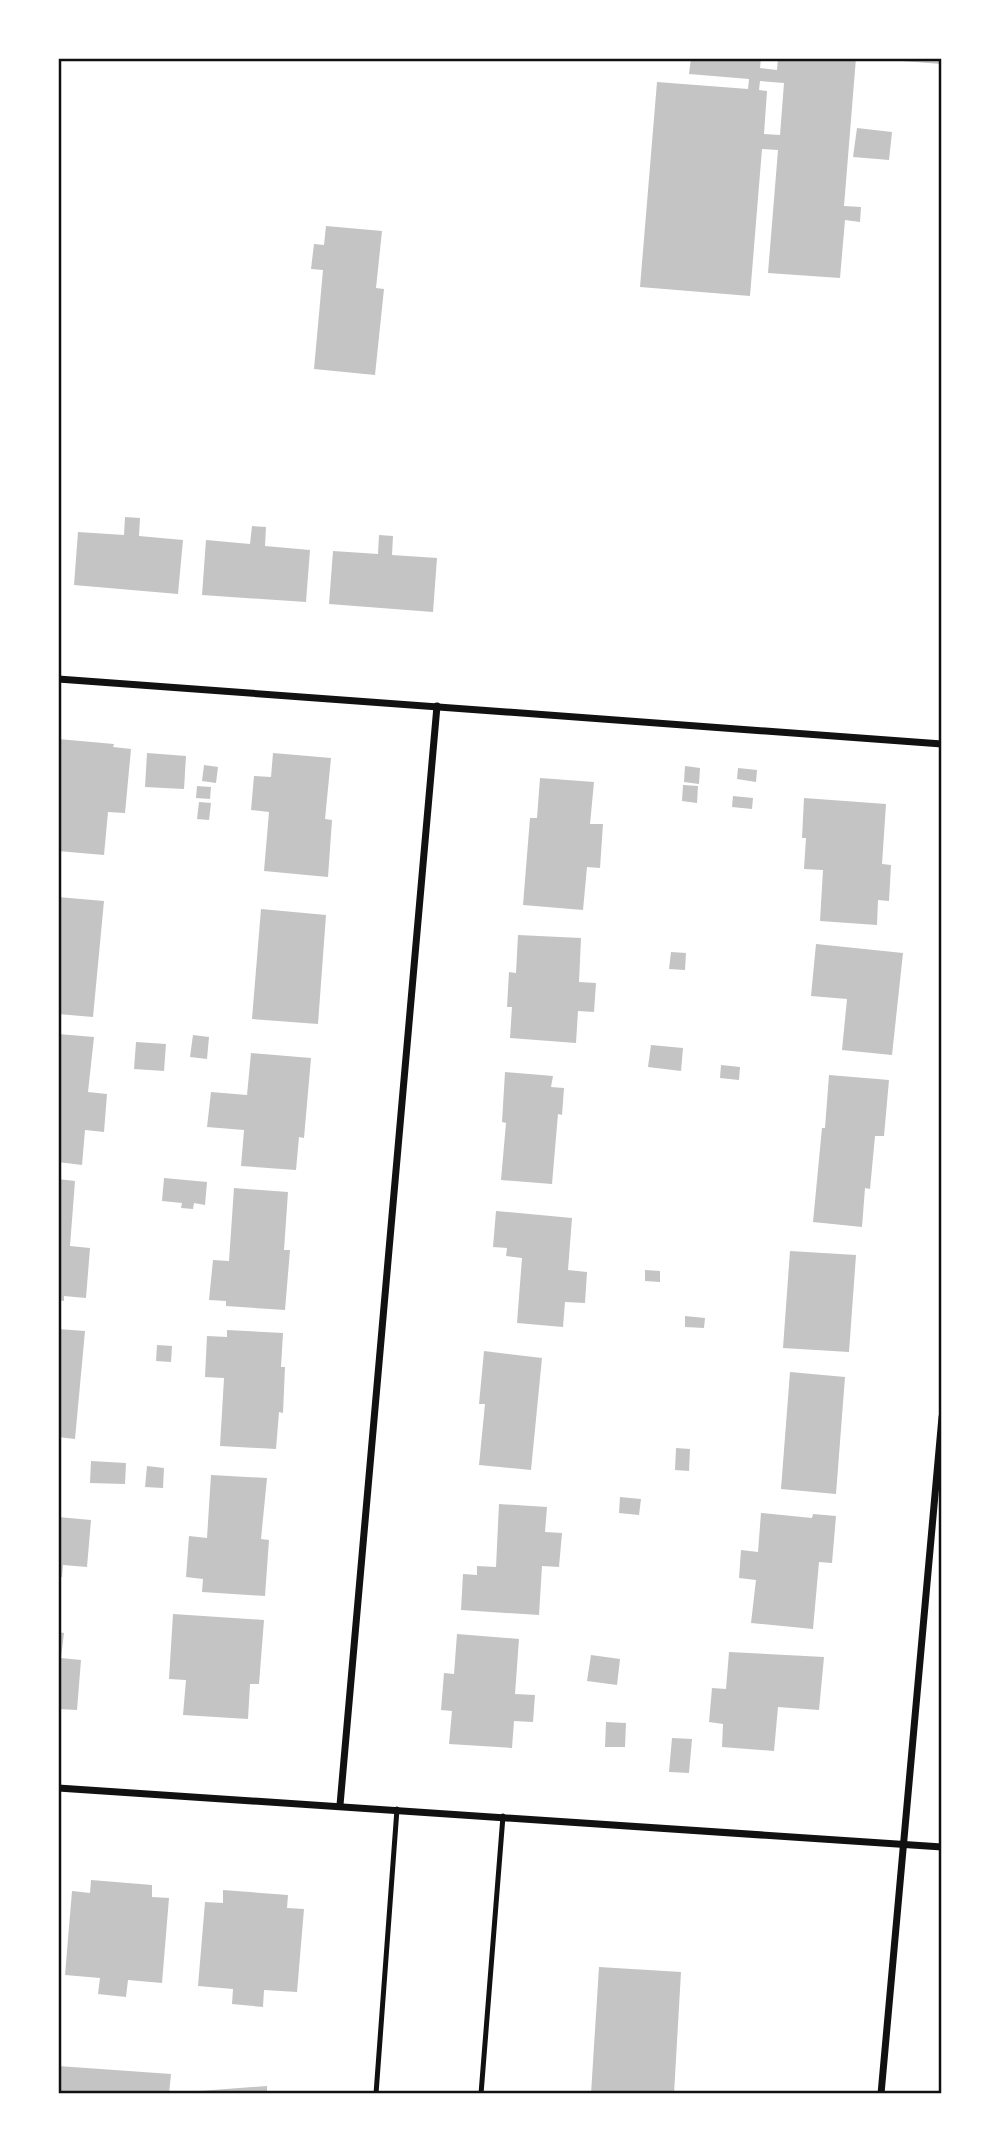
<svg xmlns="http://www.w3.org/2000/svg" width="1000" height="2152" font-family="Lora,serif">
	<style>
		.building { fill: #c4c4c4; fill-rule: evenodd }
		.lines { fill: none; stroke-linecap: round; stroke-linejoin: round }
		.service { stroke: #111; stroke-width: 5 }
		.minor { stroke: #111; stroke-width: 7 }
		.neatline { fill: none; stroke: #111; stroke-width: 2.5 }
	</style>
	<rect width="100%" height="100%" fill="#fff"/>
	<!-- building -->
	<g class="building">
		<path d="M691 58H761L760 68 777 70 778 58H856L844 206 861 207 860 222 845 220 840 278 768 273 778 150 762 149 750 296 640 287 657 82 748 89 749 79 689 74ZM760 81 784 83 780 135 764 134 767 91 759 90Z"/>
		<path d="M889 58H942L941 64 889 60Z"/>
		<path d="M857 128 892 132 889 160 853 157Z"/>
		<path d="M326 226 382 231 376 288 384 289 375 375 314 369 323 270 311 269 314 244 324 245Z"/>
		<path d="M125 517 140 518 139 536 183 540 178 594 74 585 78 532 124 535Z"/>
		<path d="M252 526 266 527 265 546 310 550 306 602 202 595 206 540 250 544Z"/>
		<path d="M379 535 393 536 392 555 437 558 433 612 329 604 333 551 378 554Z"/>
		<path d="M58 739 114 744 113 747 131 749 125 813 108 812 104 855 58 851Z"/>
		<path d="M147 753 186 756 184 789 145 787Z"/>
		<path d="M273 753 331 758 325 819 332 820 328 877 264 871 269 812 251 810 254 776 271 777Z"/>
		<path d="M204 765 218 767 216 783 202 781Z"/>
		<path d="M685 766 700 768 699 784 684 782Z"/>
		<path d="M738 768 757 770 756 782 737 779Z"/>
		<path d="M540 778 594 782 590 824H603L600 868 587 867 583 910 523 905 530 818H537Z"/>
		<path d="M683 785 698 786 697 803 682 801Z"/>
		<path d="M197 786 211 787 210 799 196 798Z"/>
		<path d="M733 796 753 798 752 809 732 807Z"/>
		<path d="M804 798 886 804 882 864 891 865 889 901 878 900 877 925 820 921 823 870 804 869 806 838H802Z"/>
		<path d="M199 802 211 803 209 820 197 819Z"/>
		<path d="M58 897 104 901 93 1017 58 1014Z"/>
		<path d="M261 909 326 915 318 1024 252 1019Z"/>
		<path d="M518 935 581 938 579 982 596 983 594 1012 578 1011 576 1043 510 1038 512 1007H507L509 972 516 973Z"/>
		<path d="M816 944 903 953 892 1055 842 1050 847 999 811 996Z"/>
		<path d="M671 952 686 953 685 970 669 969Z"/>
		<path d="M58 1034 94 1037 88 1092 107 1094 104 1132 85 1130 82 1165 58 1162Z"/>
		<path d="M193 1035 209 1037 207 1059 190 1057Z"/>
		<path d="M136 1042 166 1044 164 1071 134 1069Z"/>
		<path d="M651 1045 683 1048 681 1071 648 1067Z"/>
		<path d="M251 1053 311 1058 304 1138 299 1137 296 1170 241 1166 244 1130 207 1127 211 1092 247 1095Z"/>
		<path d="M721 1065 740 1067 739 1080 720 1078Z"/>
		<path d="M505 1072 553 1076 551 1087 564 1088 562 1115 558 1114 552 1184 501 1180 506 1123 502 1122Z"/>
		<path d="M829 1075 889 1080 884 1136H875L870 1189 865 1188 862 1227 813 1222 822 1128H825Z"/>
		<path d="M164 1178 207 1182 205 1205 194 1203 193 1209 181 1208 182 1203 162 1201Z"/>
		<path d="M58 1179 75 1181 70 1246 90 1248 86 1298 64 1296V1301L58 1300Z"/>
		<path d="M234 1188 288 1192 284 1250H290L285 1310 226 1306V1301L209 1300 213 1260 229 1261Z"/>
		<path d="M496 1211 572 1218 568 1270 587 1272 585 1303 565 1302 563 1327 517 1323 522 1258 506 1256 507 1248 493 1247Z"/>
		<path d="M790 1251 856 1255 849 1352 783 1348Z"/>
		<path d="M645 1270 660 1271V1282L645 1281Z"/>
		<path d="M685 1316 705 1318 704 1328 685 1327Z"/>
		<path d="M58 1329 85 1331 75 1439 58 1437Z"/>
		<path d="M227 1330 283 1333 281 1367H285L283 1413 279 1412 276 1449 220 1446 224 1378 205 1377 207 1336 227 1337Z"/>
		<path d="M157 1345 172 1346 171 1362 156 1361Z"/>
		<path d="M484 1351 542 1358 531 1470 479 1465 485 1404H479Z"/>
		<path d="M790 1372 845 1377 836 1494 781 1489Z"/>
		<path d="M676 1448 690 1449 689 1471 675 1470Z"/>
		<path d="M91 1461 126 1463 125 1484 90 1483Z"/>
		<path d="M147 1466 164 1468 163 1488 145 1487Z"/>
		<path d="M211 1475 267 1478 261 1539 269 1540 265 1596 202 1592 203 1579 186 1577 189 1536 207 1538Z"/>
		<path d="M620 1497 641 1499 639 1515 619 1513Z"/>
		<path d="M499 1504 547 1507 545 1532 562 1533 559 1567 542 1566 539 1615 461 1610 463 1574 477 1575V1566L496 1567Z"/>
		<path d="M761 1513 812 1518 813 1514 836 1516 832 1563 819 1562 813 1629 751 1623 756 1580 739 1578 741 1550 758 1552Z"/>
		<path d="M58 1517 91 1520 87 1567 63 1565 62 1577H58Z"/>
		<path d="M173 1614 264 1620 259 1684H250L248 1719 183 1715 186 1680 169 1679Z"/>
		<path d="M58 1632 64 1633 61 1658 81 1660 77 1710 58 1709Z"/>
		<path d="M457 1634 519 1639 515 1694 535 1695 533 1722 514 1721 512 1748 449 1744 452 1711 441 1710 444 1673 454 1674Z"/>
		<path d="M729 1652 824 1657 819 1710 778 1707 774 1751 722 1747 723 1724 709 1722 712 1688 726 1689Z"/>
		<path d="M591 1655 620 1659 617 1685 587 1681Z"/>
		<path d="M606 1722 626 1723 625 1747H605Z"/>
		<path d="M672 1738 692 1739 689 1773 669 1772Z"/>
		<path d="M91 1880 152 1885V1897L169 1898 162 1983 128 1980 126 1997 98 1994 100 1978 65 1975 72 1891 90 1893Z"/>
		<path d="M223 1890 288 1895 287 1908 304 1909 297 1992 264 1990 263 2007 232 2004 233 1989 198 1986 205 1902 223 1903Z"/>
		<path d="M599 1967 681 1972 674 2094H591Z"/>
		<path d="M58 2066 171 2074 169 2094H58Z"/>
		<path d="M267 2086V2094H199V2091Z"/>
	</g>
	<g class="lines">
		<!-- service -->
		<g class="service">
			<path d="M376 2094 397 1809"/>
			<path d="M481 2094 503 1816"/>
		</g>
		<!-- minor -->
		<g class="minor">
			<path d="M58 679 942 744"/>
			<path d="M58 1788 942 1847"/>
			<path d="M340 1805 437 706"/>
			<path d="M881 2094 942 1417"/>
		</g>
	</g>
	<!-- border -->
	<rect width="1000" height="2152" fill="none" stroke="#ffffff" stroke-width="119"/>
	<rect x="60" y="60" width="880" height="2032" class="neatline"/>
</svg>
